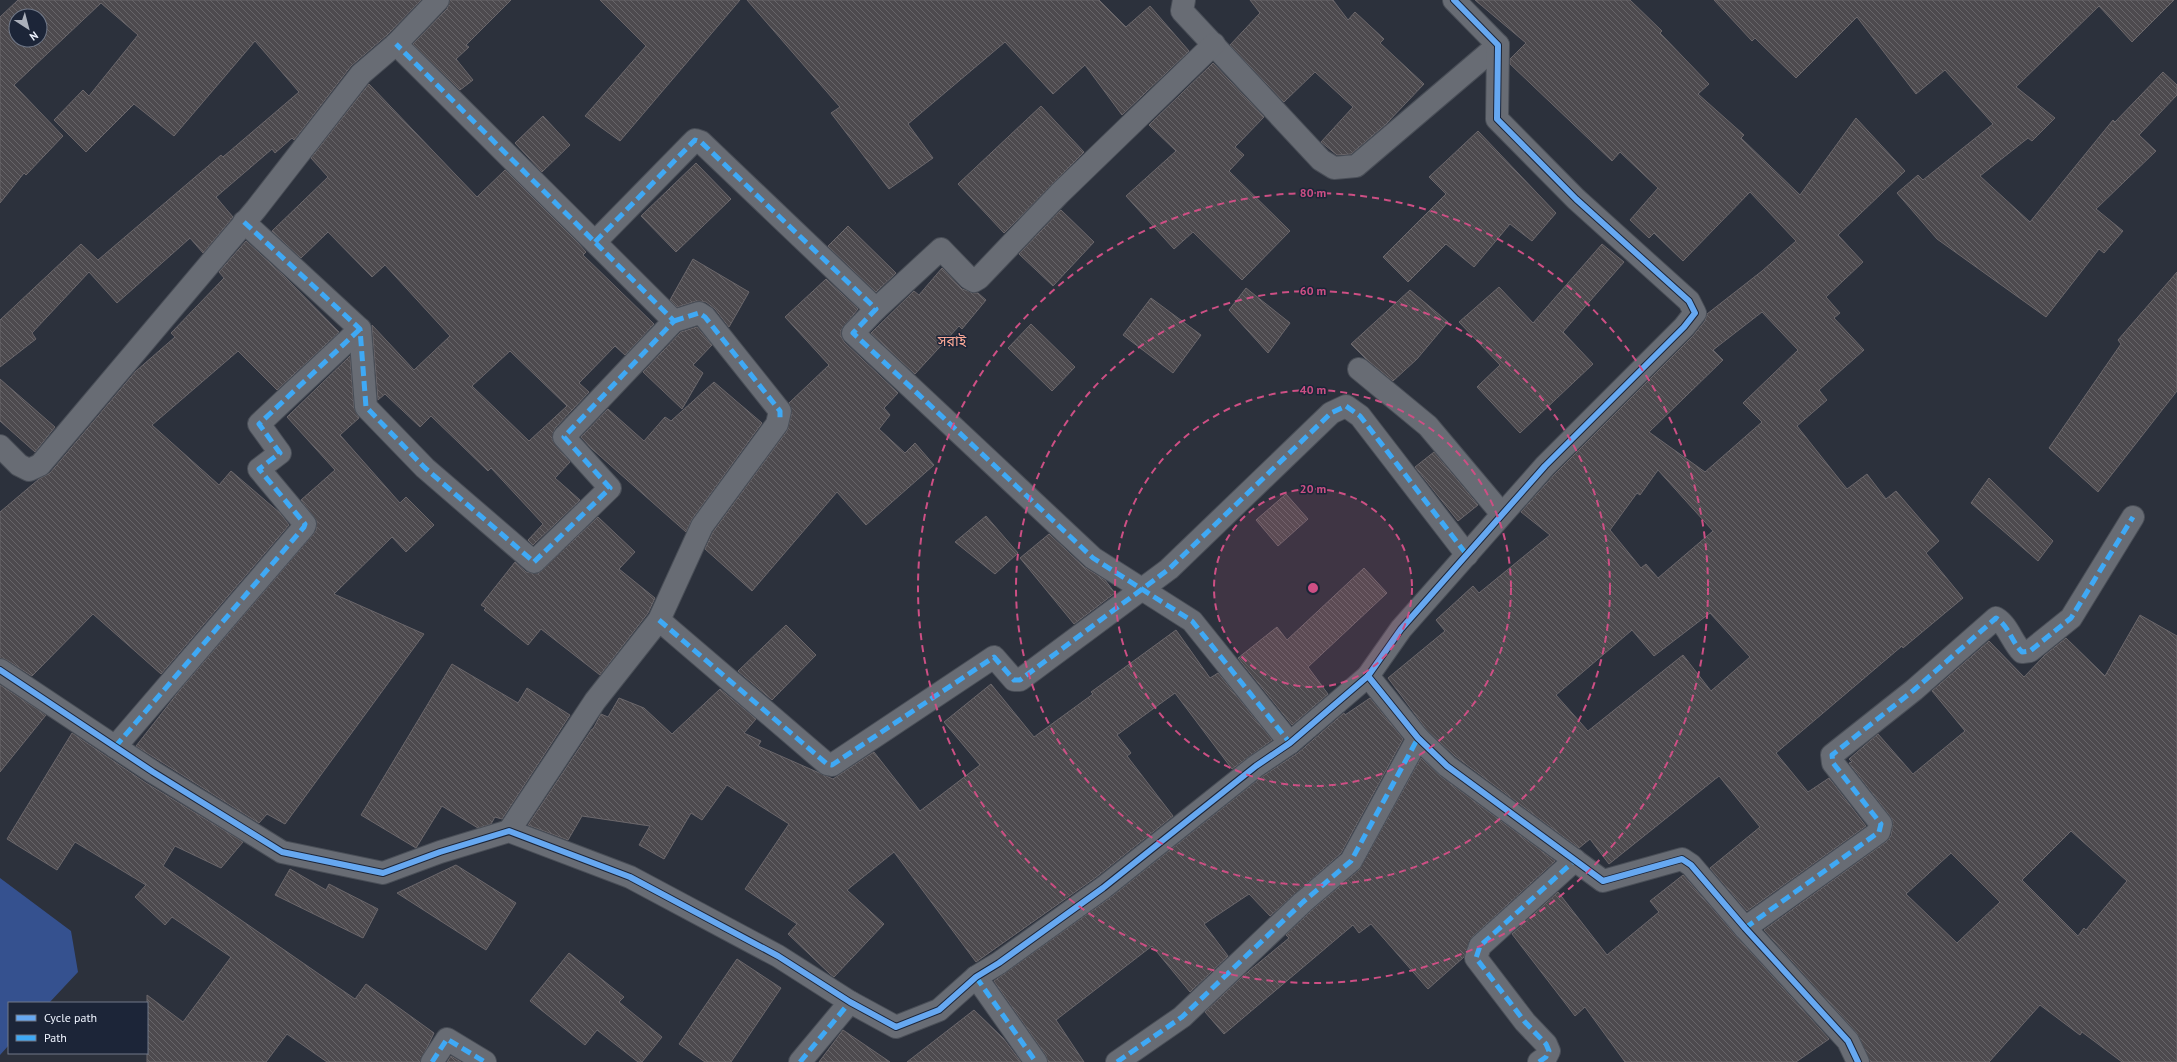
<svg xmlns="http://www.w3.org/2000/svg" width="2177" height="1062" font-family="'PT Sans','Noto Sans Bengali',sans-serif">
	<style>
		.green { fill: #35518f }
		.building { fill: url(#building-back-hatch); stroke: #6b676b; fill-rule: evenodd }
		.lines { fill: none; stroke-linecap: round; stroke-linejoin: round }
		.minor-casing { stroke: #494e57; stroke-width: 24 }
		.minor { stroke: #686c74; stroke-width: 22 }
		.quiet { stroke: #3fa9f5; stroke-width: 5; stroke-dasharray: 10 5; stroke-linecap: butt }
		.cycleway-casing { stroke: #1c2538; stroke-width: 8 }
		.cycleway { stroke: #66a8f1; stroke-width: 6 }
		.ring { fill: none; stroke: #cd4f84; stroke-width: 2; stroke-dasharray: 7 5 }
		.labels { text-anchor: middle; stroke-width: 3; stroke-linejoin: round; paint-order: stroke }
		.quarter-label { font-size: 14px; fill: #fba997; stroke: #1c2538 }
		.centre { fill: #cd4f84; stroke: #1c2538; stroke-width: 2 }
		.ring-label { font-size: 12px; text-anchor: middle; font-weight: bold; fill: #cd4f84; stroke: #1c2538; stroke-width: 3; stroke-linejoin: round; paint-order: stroke }
	</style>
	<defs>
		<pattern id="building-back-hatch" width="6" height="6" patternUnits="userSpaceOnUse"><rect width="6" height="6" fill="#4d4a4e"/><path d="M-1 5l2 2M0 0l6 6M5-1l2 2" fill="none" stroke="#676569"/></pattern>
	</defs>
	<rect width="100%" height="100%" fill="#2c313c"/>
	<!-- green -->
	<path class="green" d="M0 878 71 931 78 972 49 1003H9V1045L0 1055Z"/>
	<!-- building -->
	<g class="building">
		<path d="M18 0H421L387 35 351 66 294 140 292 138 275 153 272 149 216 197 233 217 203 253 190 238 117 303 89 272 32 333 36 339 0 367V320L81 244 98 260 221 155 223 157 299 92 255 41 174 136 134 104 86 152 54 120 83 90 89 96 138 35 101 3 14 85 63 136 26 175 24 173 0 203V17ZM16 16H40V40H16Z"/>
		<path d="M450 0H511L466 45 469 47 456 59 473 80 460 90 413 44 447 9Z"/>
		<path d="M600 0H740L620 141 585 116 646 46Z"/>
		<path d="M747 0H1099L1126 27 1150 6 1189 51 1122 115 1085 65 1053 94 1005 42 908 124 933 158 889 189 831 113 840 107Z"/>
		<path d="M1250 0H1333L1348 20 1355 12 1384 39 1380 43 1424 84 1386 124 1351 154 1337 155 1321 142 1353 107 1315 72 1284 102 1230 45 1260 13Z"/>
		<path d="M1475 0H1630L1662 31 1660 33 1709 84 1698 94 1744 135 1741 138 1800 195 1856 118 1905 171 1838 235 1863 262 1826 297 1840 313 1834 318 1864 350 1819 390 1827 400 1797 426 1847 489 1867 474 1886 499 1896 491 1939 541 1926 553 1963 598 1903 648 1902 646 1776 753 1808 792 1829 778 1866 826 1747 911 1710 868 1760 827 1719 776 1609 864 1590 839 1579 848 1455 756 1427 730 1388 678 1445 631 1436 620 1473 586 1479 593 1550 535 1521 512 1554 475 1693 336 1705 321 1707 314 1762 271 1796 241 1750 192 1683 261 1654 233 1649 238 1630 220 1658 188 1620 152 1612 161 1510 64V59L1526 43ZM1762 312 1798 350 1743 403 1762 422 1705 472 1649 432 1723 360 1713 350ZM1658 470 1713 531 1658 578 1646 564 1641 568 1610 530 1637 493 1640 495ZM1710 613 1750 657 1711 691 1683 655 1588 731 1556 695 1632 630 1654 656Z"/>
		<path d="M1714 0H2174L2132 42 2099 6 2016 87 2055 118 2032 141 2028 138 1980 176 2030 222 2113 120 2115 122 2163 72 2177 85V95L2139 135 2156 151 2096 209 2123 231 2104 253 2099 249 2046 317 1937 239 1897 193 1918 175 1923 180 1993 124 1945 70 1916 94 1857 17 1796 78 1755 38 1752 41Z"/>
		<path d="M1213 63 1264 117 1235 147 1244 155 1229 171 1290 231 1242 280 1193 232 1174 249 1126 196 1176 151 1149 125Z"/>
		<path d="M369 84 477 197 505 170 578 243 586 252 583 255 654 324 625 355 615 346 579 383 589 392 555 428 552 440 570 462 555 478 580 500 533 545 528 540 543 524 491 468 488 471 431 416 420 427 385 394 378 400 372 325 414 370 450 336 385 265 372 277 328 232 301 258 272 231 328 177 311 158ZM510 351 567 406 529 441 472 386Z"/>
		<path d="M1041 106 1084 152 1004 233 958 184Z"/>
		<path d="M543 116 570 145 542 172 515 143Z"/>
		<path d="M1478 131 1556 213 1532 241 1510 224 1474 267 1446 244 1408 282 1383 257 1446 194 1429 177Z"/>
		<path d="M696 163 731 199 676 252 641 216Z"/>
		<path d="M1061 210 1094 242 1053 286 1019 254Z"/>
		<path d="M848 226 896 273 876 292 828 246Z"/>
		<path d="M246 241 283 275 339 332 277 390 238 351 152 425 219 485 231 471 280 513 289 525 161 674 93 614 32 676 7 660 0 658V512L39 479 50 473 136 371 175 337 171 333 224 278 219 272Z"/>
		<path d="M1602 244 1624 262 1563 332 1593 364 1520 433 1477 387 1500 365 1459 322 1499 287 1533 323Z"/>
		<path d="M693 259 749 292 729 327 715 309 706 302 696 301 677 307 670 300Z"/>
		<path d="M942 268 962 289 974 293H978L986 300 962 329 959 326 915 374 871 333 914 291 919 295Z"/>
		<path d="M2177 272V391L2098 492 2049 448 2121 344 2118 340Z"/>
		<path d="M826 279 858 309 841 330V336L844 342 898 393 884 408 890 415 879 429 905 453 915 443 934 465 866 525 837 492 752 591 705 549 713 532 787 431 792 413 789 403 829 365 785 317Z"/>
		<path d="M1246 288 1290 323 1268 353 1229 310Z"/>
		<path d="M1410 290 1448 322 1417 359 1393 381 1365 358 1351 344Z"/>
		<path d="M1151 298 1201 335 1173 373 1123 335Z"/>
		<path d="M1031 324 1075 367 1052 391 1008 348Z"/>
		<path d="M697 327 712 345 693 365 703 373 682 409 643 372 681 332Z"/>
		<path d="M350 356 354 408 359 418 340 435 400 503 406 497 434 525 406 552 392 537 334 594 424 634 285 824 267 814 259 823 136 746 180 690 316 531 317 521 301 500 335 470 287 417Z"/>
		<path d="M0 379 55 427 35 452 0 421Z"/>
		<path d="M714 382 762 423 692 519 686 532 592 449 581 437 608 409 644 441 665 417 671 421Z"/>
		<path d="M1434 452 1478 505 1458 521 1415 467Z"/>
		<path d="M1989 478 2053 541 2038 561 1971 503Z"/>
		<path d="M1286 494 1308 519 1278 546 1256 520Z"/>
		<path d="M986 516 1018 553 995 574 955 542Z"/>
		<path d="M598 517 635 552 619 569 655 598 648 613 600 675 541 629 528 645 484 610 486 608 481 605 515 562 526 572 538 574Z"/>
		<path d="M1049 534 1084 567 1105 580 1115 593 1074 624 1020 558Z"/>
		<path d="M1364 568 1387 593 1308 667 1328 694 1292 725 1238 658 1277 627 1287 640Z"/>
		<path d="M2140 615 2177 636V1062H2122L2082 1032 2080 1035 2040 1005 1989 1062H1870L1857 1033 1764 930 1886 842 1891 836 1893 822 1891 817 1849 763 1852 762 1849 759 1878 734 1913 774 1965 731 1932 691 1989 641 2024 677 2045 655 2066 638 2105 676ZM2071 831 2127 881 2086 930 2084 928 2078 936 2022 880ZM1951 853 2000 902 1957 943 1906 894Z"/>
		<path d="M786 625 816 655 772 700 738 671Z"/>
		<path d="M1176 630 1210 678 1218 673 1272 740 1232 769 1175 693 1117 735 1131 753 1127 756 1173 816 1095 878 976 962 894 852 847 890 884 924 834 977 830 974 788 934 797 924 745 889 789 824 727 785 702 820 691 813 664 859 639 845 650 826 582 816 568 840 528 825 592 729H593L601 714 608 717 619 698 644 708 672 734 720 689 756 719 744 733 761 741 758 746 833 779 874 752 920 811 980 765 944 722 991 684 1034 737 1093 694 1091 692Z"/>
		<path d="M452 664 518 703 527 688 570 715 502 819 495 817 491 824 478 828 442 806 416 848 361 815Z"/>
		<path d="M0 685 46 715 0 772Z"/>
		<path d="M1370 698 1403 739 1341 853 1270 916 1249 894 1204 924 1228 956 1190 992 1152 946 1056 1020 1084 1062H1048L1046 1055 994 981 1110 898 1263 776 1298 753 1344 713 1345 715Z"/>
		<path d="M72 733 146 783 243 842 221 868 175 846 163 866 355 999 366 984 434 1033 420 1062H327L287 1034 266 1062H147V995L183 1022 231 957 172 917 165 925 135 897 146 885 75 842 57 870 7 839Z"/>
		<path d="M1421 758 1440 776 1555 861 1472 937 1464 957 1428 989 1371 924 1359 933 1353 925 1224 1034 1205 1012 1243 976 1289 938 1286 935 1311 911 1359 870Z"/>
		<path d="M456 865 516 903 486 950 397 893Z"/>
		<path d="M290 869 326 890 329 884 378 909 363 938 275 895Z"/>
		<path d="M1683 875 1736 936 1829 1039 1796 1062H1625L1585 1007 1575 1016 1512 934 1558 892 1607 955 1659 912 1650 901Z"/>
		<path d="M569 953 624 997 619 1002 662 1037 642 1062H638L597 1030 585 1045 530 1001Z"/>
		<path d="M737 959 781 988 731 1062H705L679 1044Z"/>
		<path d="M974 1010 1003 1038 1021 1062H907Z"/>
		<path d="M843 1030 890 1062H819Z"/>
		<path d="M451 1056 461 1062H447Z"/>
	</g>
	<g class="lines">
		<!-- minor casing -->
		<g class="minor-casing">
			<g id="minor">
				<path d="M1184 0 1182 11 1321 160 1334 168 1356 166 1498 45"/>
				<path d="M1454 0 1498 45 1497 119 1576 199 1689 301 1695 313 1684 327 1545 466 1401 629 1368 676 1418 738 1447 766 1603 881 1682 859 1691 865 1745 928 1848 1041 1858 1062"/>
				<path d="M244 222 360 329 366 407 425 468 534 562 610 488 564 437 674 321 396 44"/>
				<path d="M595 242 691 144 695 140 701 142 876 309 853 333 1093 558 1192 621 1290 743"/>
				<path d="M876 309 941 249 969 278 974 281 979 278 1059 194 1214 44"/>
				<path d="M1359 369 1428 426 1502 514"/>
				<path d="M0 446 19 465 29 470 40 465 256 209 361 74 396 44 438 0"/>
				<path d="M659 620 827 764 832 765 994 657 1014 680H1020L1169 569 1331 413 1346 406 1360 416 1467 555"/>
				<path d="M0 670 153 772 282 852 383 873 440 852 509 831 630 877 778 956 850 1002 896 1027 939 1010 976 977 999 963 1103 888 1256 766 1290 743 1368 676"/>
				<path d="M115 747 304 527 305 524 259 469 280 453 259 424 360 329"/>
				<path d="M509 831 595 701 659 620 702 526 777 424 780 411 705 317 699 313 674 321"/>
				<path d="M1745 928 1879 832 1881 824 1833 763 1832 755 1914 690 1996 618C2008 625 2012 642 2022 652L2030 651 2071 618 2133 517"/>
				<path d="M976 977 1036 1062"/>
				<path d="M432 1062 447 1039 485 1062"/>
				<path d="M800 1062 850 1002"/>
				<path d="M1117 1062 1182 1017 1303 902 1351 861 1418 738"/>
				<path d="M1539 1062 1546 1057 1549 1051 1546 1044 1525 1022 1476 958 1480 946 1575 860"/>
			</g>
		</g>
		<!-- minor -->
		<use href="#minor" class="minor"/>
		<!-- quiet -->
		<g class="quiet">
			<path d="M244 222 360 329 366 407 425 468 534 562 610 488 564 437 674 321 396 44"/>
			<path d="M595 242 691 144 695 140 701 142 876 309 853 333 1093 558 1192 621 1290 743"/>
			<path d="M674 321 699 313 705 317 780 411V418"/>
			<path d="M659 620 827 764 832 765 994 657 1014 680H1020L1169 569 1331 413 1346 406 1360 416 1467 555"/>
			<path d="M115 747 304 527 305 524 259 469 280 453 259 424 360 329"/>
			<path d="M1745 928 1879 832 1881 824 1833 763 1832 755 1914 690 1996 618C2008 625 2012 642 2022 652L2030 651 2071 618 2133 517"/>
			<path d="M976 977 1036 1062"/>
			<path d="M432 1062 447 1039 485 1062"/>
			<path d="M800 1062 850 1002"/>
			<path d="M1117 1062 1182 1017 1303 902 1351 861 1418 738"/>
			<path d="M1539 1062 1546 1057 1549 1051 1546 1044 1525 1022 1476 958 1480 946 1575 860"/>
		</g>
		<!-- cycleway casing -->
		<g class="cycleway-casing">
			<g id="cycleway">
				<path d="M1454 0 1498 45 1497 119 1576 199 1689 301 1695 313 1684 327 1545 466 1401 629 1368 676 1418 738 1447 766 1603 881 1682 859 1691 865 1745 928 1848 1041 1858 1062"/>
				<path d="M0 670 153 772 282 852 383 873 440 852 509 831 630 877 778 956 850 1002 896 1027 939 1010 976 977 999 963 1103 888 1256 766 1290 743 1368 676"/>
			</g>
		</g>
		<!-- cycleway -->
		<use href="#cycleway" class="cycleway"/>
	</g>
	<!-- distance rings -->
	<circle cx="1313" cy="588" r="99" fill="#cd4f84" fill-opacity=".12"/>
	<g class="ring">
		<circle cx="1313" cy="588" r="99"/>
		<circle cx="1313" cy="588" r="198"/>
		<circle cx="1313" cy="588" r="297"/>
		<circle cx="1313" cy="588" r="395"/>
	</g>
	<g class="labels">
		<!-- quarter labels -->
		<g class="quarter-label">
			<text x="952" y="346">সরাই</text>
		</g>
	</g>
	<circle cx="1313" cy="588" r="6" class="centre"/>
	<g class="ring-label">
		<text x="1313" y="197">80 m</text>
		<text x="1313" y="295">60 m</text>
		<text x="1313" y="394">40 m</text>
		<text x="1313" y="493">20 m</text>
	</g>
	<!-- legend -->
	<rect x="8" y="1002" width="140" height="52" fill="#1c2538" stroke="#707888"/>
	<rect x="16" y="1015" width="20" height="6" fill="#66a8f1" stroke="#707888"/>
	<text x="44" y="1022" font-size="12" fill="#eff4ff">Cycle path</text>
	<rect x="16" y="1035" width="20" height="6" fill="#3fa9f5" stroke="#707888"/>
	<text x="44" y="1042" font-size="12" fill="#eff4ff">Path</text>
	<!-- north arrow -->
	<g transform="translate(28 28) rotate(144)"><circle r="19" fill="#1c2538" stroke="#707888"/>
	<path d="M0-3L7 15L0 10L-7 15Z" fill="#abb0bb"/>
	<text y="-6" font-size="11" font-weight="bold" text-anchor="middle" fill="#eff4ff">N</text>
	</g>
</svg>
